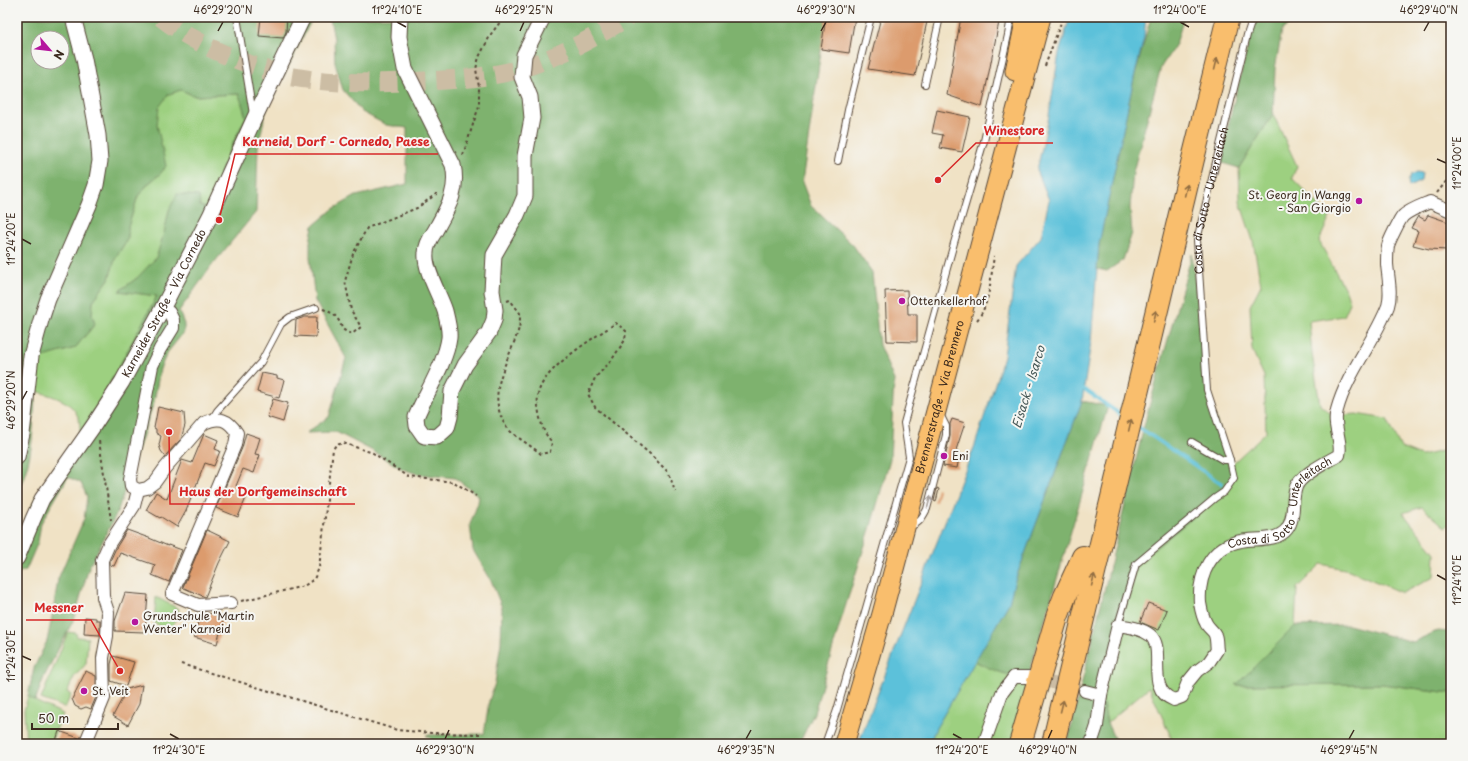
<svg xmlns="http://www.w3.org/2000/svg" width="1468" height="761" font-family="'Playpen Sans',sans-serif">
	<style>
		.green { fill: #9dd080; stroke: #6c7d4f }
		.forest { fill: #7eb26e; stroke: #5c6e46; fill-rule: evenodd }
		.water { fill: #5cc1da; stroke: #4c767c }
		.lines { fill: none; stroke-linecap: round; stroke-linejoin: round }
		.stream { stroke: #5cc1da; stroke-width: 3.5 }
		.building { fill: #dc9b6d }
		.minor-tunnel { stroke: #ccbda4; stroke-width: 12; stroke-dasharray: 12 6; stroke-linecap: butt }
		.primary-tunnel { stroke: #ccbda4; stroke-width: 19; stroke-dasharray: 19 10; stroke-linecap: butt }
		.service-casing { stroke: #564637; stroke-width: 8 }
		.minor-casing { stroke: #564637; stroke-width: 14 }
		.tertiary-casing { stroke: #564637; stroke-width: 17 }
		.primary-casing { stroke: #564637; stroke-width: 21 }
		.motorway-casing { stroke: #564637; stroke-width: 24 }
		.path { stroke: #564637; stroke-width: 2; stroke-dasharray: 3 3; stroke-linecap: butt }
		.service { stroke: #fff; stroke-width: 6 }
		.minor { stroke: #fff; stroke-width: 12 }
		.tertiary { stroke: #fff; stroke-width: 15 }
		.primary { stroke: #f9be6d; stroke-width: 19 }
		.motorway { stroke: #f9be6d; stroke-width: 22 }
		.oneway { stroke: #906d42 }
		.oneway2 { stroke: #a79f9a }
		.ticks { fill: none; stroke: #3b2a1e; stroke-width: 1.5 }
		.poi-dot { fill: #b5179e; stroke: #f6f6f2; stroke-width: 1.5 }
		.labels { text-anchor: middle; stroke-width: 4; stroke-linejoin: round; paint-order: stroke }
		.poi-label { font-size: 11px; fill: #3b2a1e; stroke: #f6f6f2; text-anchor: start }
		.street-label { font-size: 11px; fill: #3b2a1e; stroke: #f6f6f2 }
		.water-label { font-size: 12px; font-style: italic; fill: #455756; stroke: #f6f6f2 }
		.leader { fill: none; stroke: #d62828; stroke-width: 1.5 }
		.callout-dot { fill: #d62828; stroke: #f6f6f2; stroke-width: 1.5 }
		.callout-label { font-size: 12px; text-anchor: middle; font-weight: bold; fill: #d62828; stroke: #f6f6f2; stroke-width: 4; stroke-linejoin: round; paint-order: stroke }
		.neatline { fill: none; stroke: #3b2a1e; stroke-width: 1.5 }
		.ticks-label { font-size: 10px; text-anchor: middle; fill: #3b2a1e }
	</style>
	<rect width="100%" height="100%" fill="#f6f6f2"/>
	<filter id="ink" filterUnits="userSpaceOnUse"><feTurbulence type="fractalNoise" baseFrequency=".025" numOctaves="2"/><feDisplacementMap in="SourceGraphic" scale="8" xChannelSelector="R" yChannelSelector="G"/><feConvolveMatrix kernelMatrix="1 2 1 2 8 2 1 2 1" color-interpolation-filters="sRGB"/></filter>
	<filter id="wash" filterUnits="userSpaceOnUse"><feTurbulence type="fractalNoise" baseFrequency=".012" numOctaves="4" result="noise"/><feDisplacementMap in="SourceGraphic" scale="16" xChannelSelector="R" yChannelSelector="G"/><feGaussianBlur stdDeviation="0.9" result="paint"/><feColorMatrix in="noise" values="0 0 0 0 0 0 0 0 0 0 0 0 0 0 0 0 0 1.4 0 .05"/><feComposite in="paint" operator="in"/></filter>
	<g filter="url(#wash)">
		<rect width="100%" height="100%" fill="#f0e2c5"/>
		<!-- green -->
		<g class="green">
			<path d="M181 90 195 96 239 94 246 117 229 151 207 208 200 206 169 210C166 225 164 243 156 258 149 270 131 283 119 291L157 296 115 374 80 434C80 429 80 422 78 417 72 400 51 396 36 391L40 358 75 348 95 324 92 315 93 301 109 279 115 259 128 238V227L138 196 149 183 160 174 165 166 157 125 158 107 169 94Z"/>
			<path d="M1273 114 1297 166 1292 178 1330 217 1319 241 1347 293 1350 303 1344 316 1309 321 1312 354 1320 405 1334 416 1356 414 1387 419 1401 448 1421 456 1451 449V523L1445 527 1422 507 1403 513 1435 553 1434 577 1402 593 1349 570 1321 564 1297 588 1295 626 1236 685 1382 684 1451 693V744H1174L1149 687 1107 723 1101 695 1136 564 1229 467 1266 432 1264 376 1252 350 1250 306 1261 285 1253 241 1240 202 1239 168Z"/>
			<path d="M17 352H20L17 405Z"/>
			<path d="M156 597 179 609 171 631 154 623Z"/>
			<path d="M68 632 76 633 77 637 88 638 86 664 74 677 67 692 71 695 65 708 41 699Z"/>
			<path d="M975 661 987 667 1028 677 1013 744H929L936 728Z"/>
			<path d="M28 696 35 701 63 714 50 744H26L24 710Z"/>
		</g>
		<!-- forest -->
		<g class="forest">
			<path d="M17 17H313L266 111 258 146 256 212 213 264 179 311 184 324V332L167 353 160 369 154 402 117 513 89 567 74 619 44 677 35 701 28 696 34 668 47 641 53 612 58 579 84 519 87 497 81 483 68 477 41 523 38 542 26 570 17 573V540L37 495 56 466 80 434 115 374 157 296 119 291 137 278 156 258 164 233 169 210 177 194 199 196 200 206 207 208 229 151 246 117 239 94 195 96 181 90 169 94 159 107 157 125 166 166 160 174 149 183 138 196 128 227V238L115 259 109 279 93 301 92 315 95 324 75 348 40 358C39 372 36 385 35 398 33 430 33 463 17 492V405L20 353 17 352ZM38 38H62V62H38Z"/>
			<path d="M322 17H826L802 182 811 206 853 245 872 272 879 345 894 380 890 459 870 529 841 620 814 713 799 744H437L426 735 484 734 489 701 495 683 501 642 502 608 491 580 473 550 470 524 478 503 479 496 455 478 418 474 402 469 371 450 336 432 306 433 329 417 346 358 315 301 310 257V242L313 226 333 209 356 196 407 184V128L386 125 362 112 343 90 335 63 334 39 330 19Z"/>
			<path d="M1151 17H1184L1176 44 1161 67 1133 172 1130 208 1132 233 1123 260 1107 271 1097 269 1099 244 1134 78Z"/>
			<path d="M1256 17H1298L1282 30 1275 69 1273 114 1239 168 1219 162 1253 25Z"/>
			<path d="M1192 254 1207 390 1234 478 1224 492 1136 564 1101 695 1107 723 1117 744H1067L1147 414Z"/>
			<path d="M1082 401 1108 406 1028 677C1008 677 992 670 975 661L1009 603 1014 583Z"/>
			<path d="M1348 625 1413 642 1437 631 1451 632V693L1382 684 1236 685 1295 626Z"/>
		</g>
		<!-- water -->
		<g class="water">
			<path d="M1070 17H1146L1144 38 1134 78 1099 244 1091 342 1082 401 1014 583 1009 603 936 728 929 744H858L975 445 1004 356 1016 266 1041 237 1049 200 1037 170 1048 121 1059 53Z"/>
			<path d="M1417 172 1422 173 1421 181 1409 187 1408 181 1411 175Z"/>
		</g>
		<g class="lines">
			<!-- stream -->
			<g class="stream">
				<path d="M1081 387 1124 417"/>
				<path d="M1137 426 1222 484"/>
			</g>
		</g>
		<g id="blocks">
			<!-- building -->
			<g class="building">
				<path d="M261 17H287L286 32 283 38 259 36Z"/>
				<path d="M826 17H855L849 53 821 49Z"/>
				<path d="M881 17H928L915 76 868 69Z"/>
				<path d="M961 17H1000L982 107 947 95Z"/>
				<path d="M937 110 970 117 962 152 940 148 943 135 932 133Z"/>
				<path d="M1428 215 1451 223V238L1450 237 1447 250 1429 249 1413 245 1418 231 1411 228 1418 216 1425 220Z"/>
				<path d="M907 290 908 314H917V342L887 341 885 291Z"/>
				<path d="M305 317H317L316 337 295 336 296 320Z"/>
				<path d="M262 373 277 376V378L284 380 279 398 257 392Z"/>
				<path d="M273 399 288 403 283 422 267 417Z"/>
				<path d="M158 407 184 413 185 425 181 439 165 456 161 451 159 445 161 436 156 433V429L154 428Z"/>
				<path d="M952 419 965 423 956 450 960 452 957 468 943 466 950 436V424Z"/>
				<path d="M246 433 260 438 255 454 260 455 254 473 243 469 236 486 249 491 238 517 216 508 242 448Z"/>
				<path d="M204 434 218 440 215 449 220 451 214 466 205 463 186 511 177 527 161 517 160 518 146 510 156 492 167 499 182 460 192 463Z"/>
				<path d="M937 488 939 489 936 502 934 501Z"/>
				<path d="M127 530 149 538 168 546V545L182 550 169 582 152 575 155 565 120 553 114 566 110 565V561L116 548Z"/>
				<path d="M207 530 230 541 219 563 205 597 184 588 183 587Z"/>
				<path d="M125 593 148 595 145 632 115 631V621Z"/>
				<path d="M1148 603 1167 610 1159 630 1140 622Z"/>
				<path d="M201 612H204L224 617 217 644 194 637Z"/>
				<path d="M85 617 96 618V620H100V635L84 634Z"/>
				<path d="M113 656 134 662 126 686 111 681V664Z"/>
				<path d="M86 671 96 676V689L93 695 96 697 91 709 86 707 81 709 75 706 72 699Z"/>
				<path d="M142 685 139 704 128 725 113 716 122 699 123 690Z"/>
				<path d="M59 731 79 738 78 744H55Z"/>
			</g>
		</g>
	</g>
	<g filter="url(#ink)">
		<use href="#blocks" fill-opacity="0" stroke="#564637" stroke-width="1"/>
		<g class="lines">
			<!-- minor-tunnel -->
			<path class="minor-tunnel" d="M1033 678 1085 691"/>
			<!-- primary-tunnel -->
			<path class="primary-tunnel" d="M161 17C190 40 224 56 260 68 268 70 277 74 286 76 331 84 378 84 424 81 452 80 481 78 508 72 550 62 592 39 628 17"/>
			<!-- service casing -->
			<g class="service-casing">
				<g id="service">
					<path d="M237 17 253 114"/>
					<path d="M925 84 940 17"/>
					<path d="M838 161 848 110 871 17"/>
					<path d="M212 419 217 411 261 362 281 324 290 317 316 308"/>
					<path d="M1192 442 1223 460H1230"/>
					<path d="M908 527C919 524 922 519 927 509L946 435V426L942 418 938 417"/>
					<path id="s1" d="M1118 625 1136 564 1215 498 1224 492 1234 478 1230 460 1207 390 1197 240 1247 35 1253 17"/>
					<path d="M825 744 837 710 909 457 904 423 954 243 984 141 1008 35 1011 17"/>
				</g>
			</g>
			<!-- minor casing -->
			<g class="minor-casing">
				<g id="minor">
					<path d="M162 309 169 312 173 320V328L160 349 152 366 130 479 131 486 138 490 147 488 155 482 165 468 204 423C219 416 228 419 237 433L235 445 172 594 198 605 231 603"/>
					<path d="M1085 691 1101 695"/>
					<path d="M85 744 104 698 103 658 107 636 108 612 103 597 102 560 109 544 134 506 138 490"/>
					<path d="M984 744 1002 693 1014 677H1028"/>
					<path id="s2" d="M1091 744 1097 726 1101 695 1118 625C1129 627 1141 628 1150 635 1167 649 1144 689 1174 700L1182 697 1188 682 1197 671 1209 662 1217 650C1216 646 1217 640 1215 635 1214 631 1208 628 1206 623 1203 618 1201 609 1200 603 1198 575 1211 546 1241 541 1256 538 1277 542 1287 529 1296 517 1291 500 1296 487 1300 475 1329 461 1339 455 1343 441 1332 427 1337 410 1347 373 1374 342 1388 306 1392 293 1388 277 1387 264 1387 259 1387 251 1388 246 1389 241 1400 219 1403 216 1409 210 1423 205 1430 202L1451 211"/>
				</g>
			</g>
			<!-- tertiary casing -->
			<g class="tertiary-casing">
				<g id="tertiary">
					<path d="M400 17 399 37 405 69 453 165C459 191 447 209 435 231 431 237 426 246 426 253 424 269 440 295 445 311 447 319 450 330 449 338 446 362 426 393 416 417L417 426 424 436 437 437 447 428 450 417 452 391 465 365 489 332 494 320 495 310 492 291 494 255 517 215 525 196V156L532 118 530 97 522 77 524 55 543 17"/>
					<path d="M17 457 22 434 31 356 41 320 48 299 89 205 96 185 100 161 98 135 84 59 73 17"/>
					<path id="s3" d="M17 558 33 519 42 499 94 425 122 382 162 309 210 216 254 119 303 17"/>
				</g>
			</g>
			<!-- primary casing -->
			<g class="primary-casing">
				<g id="primary">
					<path d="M1015 71 1026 17"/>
					<path id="s4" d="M844 744 882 614 1041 17"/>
				</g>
			</g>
			<!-- motorway casing -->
			<g class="motorway-casing">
				<g id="motorway">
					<path d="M1020 744 1057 617 1065 596 1083 557"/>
					<path d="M1053 744 1194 155 1228 17"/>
				</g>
			</g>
			<!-- path -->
			<g class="path">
				<path d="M1045 66 1063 17"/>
				<path d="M463 155 479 106V87L476 69 479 57 491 34 504 17"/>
				<path d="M1437 193 1451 175"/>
				<path d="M507 301 510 300 520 313C520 318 520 324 519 328 509 363 482 395 509 430 516 437 533 447 541 454L550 452 552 442C544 433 543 429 540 418 538 409 536 396 540 388 549 365 595 337 616 323L626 331 625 340 611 361 595 378 588 394 595 407 650 454 669 473 675 492"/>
				<path d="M323 309C328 311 334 314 337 318 344 327 338 329 352 334L361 327 351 310 345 281 353 254 367 228 417 208 439 192"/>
				<path d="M977 320C990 305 991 275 994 256"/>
				<path d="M99 441 111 520"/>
				<path d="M241 601 304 586 314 579 319 568 333 449 336 445 343 443 373 453 409 477 454 482 476 496"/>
				<path d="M181 664 397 730 431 733 480 734"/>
			</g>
			<!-- service -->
			<use href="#service" class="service"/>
			<!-- minor -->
			<use href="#minor" class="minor"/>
			<!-- tertiary -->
			<use href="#tertiary" class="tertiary"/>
			<!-- primary -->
			<use href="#primary" class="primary"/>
			<!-- motorway -->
			<use href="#motorway" class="motorway"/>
		</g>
		<!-- one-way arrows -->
		<defs><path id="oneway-shaft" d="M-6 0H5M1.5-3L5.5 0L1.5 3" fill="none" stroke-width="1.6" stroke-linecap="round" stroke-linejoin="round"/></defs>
		<g class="oneway">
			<use href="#oneway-shaft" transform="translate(1216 64) rotate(-76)"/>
			<use href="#oneway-shaft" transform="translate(1186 190) rotate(-77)"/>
			<use href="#oneway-shaft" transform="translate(1155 316) rotate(-77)"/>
			<use href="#oneway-shaft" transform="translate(1130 425) rotate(-77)"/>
			<use href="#oneway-shaft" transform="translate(1093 580) rotate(-76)"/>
			<use href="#oneway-shaft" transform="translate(1062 706) rotate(-76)"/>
		</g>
		<use class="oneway2" href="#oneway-shaft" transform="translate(929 502) rotate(-75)"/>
	</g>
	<!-- ticks -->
	<path class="ticks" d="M397 22 406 27M1180 22 1189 27M218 31 223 22M520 31 524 22M821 31 826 22M1424 31 1429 22M1437 159 1446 163M22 239 31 244M22 400 27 391M1437 575 1446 580M22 656 31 660M170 734 179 739M953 734 962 739M445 739 449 730M746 739 751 730M1048 739 1052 730M1349 739 1354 730"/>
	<!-- markers -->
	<g class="poi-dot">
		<circle cx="1359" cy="201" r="4"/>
		<circle cx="902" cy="301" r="4"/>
		<circle cx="944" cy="456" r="4"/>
		<circle cx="135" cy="622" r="4"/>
		<circle cx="84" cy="691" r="4"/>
	</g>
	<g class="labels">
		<!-- poi labels -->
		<g class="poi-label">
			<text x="1351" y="199" text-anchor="end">St. Georg in Wangg<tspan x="1351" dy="13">- San Giorgio</tspan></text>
			<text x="910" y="305">Ottenkellerhof</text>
			<text x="952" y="460">Eni</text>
			<text x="143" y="620">Grundschule "Martin<tspan x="143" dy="13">Wenter" Karneid</tspan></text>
			<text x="92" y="695">St. Veit</text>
		</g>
		<!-- street labels -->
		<g class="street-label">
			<text dy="4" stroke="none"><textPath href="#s1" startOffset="478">Costa di Sotto - Unterleitach</textPath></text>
			<text dy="4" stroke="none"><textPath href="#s3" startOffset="295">Karneider Straße - Via Cornedo</textPath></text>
			<text dy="4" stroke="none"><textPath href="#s4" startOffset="360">Brennerstraße - Via Brennero</textPath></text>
			<text dy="4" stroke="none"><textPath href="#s2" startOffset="493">Costa di Sotto - Unterleitach</textPath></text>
		</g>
		<!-- water labels -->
		<g class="water-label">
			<text transform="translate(1029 387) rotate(-73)" y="4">Eisack - Isarco</text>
		</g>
	</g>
	<!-- callouts -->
	<path class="leader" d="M938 180L976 143H1053M219 220L235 154H438M169 432L170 504H355M120 671L91 620H26"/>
	<g class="callout-dot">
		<circle cx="938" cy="180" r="4"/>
		<circle cx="219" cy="220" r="4"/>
		<circle cx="169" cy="432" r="4"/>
		<circle cx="120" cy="671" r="4"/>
	</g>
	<g class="callout-label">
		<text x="1014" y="135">Winestore</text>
		<text x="336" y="146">Karneid, Dorf - Cornedo, Paese</text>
		<text x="263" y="496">Haus der Dorfgemeinschaft</text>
		<text x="59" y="612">Messner</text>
	</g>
	<!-- margin -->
	<rect width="1468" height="761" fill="none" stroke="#f6f6f2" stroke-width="44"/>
	<!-- north arrow -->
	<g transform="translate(50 50) rotate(118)"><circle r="19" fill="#f6f6f2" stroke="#aba49d"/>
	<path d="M0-3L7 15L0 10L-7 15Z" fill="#b5179e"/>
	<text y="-6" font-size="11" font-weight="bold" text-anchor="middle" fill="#3b2a1e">N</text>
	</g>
	<!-- scale -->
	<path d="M32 723v6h86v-6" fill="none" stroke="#3b2a1e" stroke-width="2"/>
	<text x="38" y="723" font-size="12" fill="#3b2a1e" stroke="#f6f6f2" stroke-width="3" paint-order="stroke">50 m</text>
	<rect x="22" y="22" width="1424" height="717" class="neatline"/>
	<g class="ticks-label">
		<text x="223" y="14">46°29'20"N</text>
		<text x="397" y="14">11°24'10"E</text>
		<text x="524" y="14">46°29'25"N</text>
		<text x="826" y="14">46°29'30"N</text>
		<text x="1180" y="14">11°24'00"E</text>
		<text x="1429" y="14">46°29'40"N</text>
		<text transform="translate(1457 163) rotate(-90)" y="4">11°24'00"E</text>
		<text transform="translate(11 239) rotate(-90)" y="4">11°24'20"E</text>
		<text transform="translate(11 400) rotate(-90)" y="4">46°29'20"N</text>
		<text transform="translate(1457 580) rotate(-90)" y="4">11°24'10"E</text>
		<text transform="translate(11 656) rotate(-90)" y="4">11°24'30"E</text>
		<text x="179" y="754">11°24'30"E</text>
		<text x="445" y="754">46°29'30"N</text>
		<text x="746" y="754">46°29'35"N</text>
		<text x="962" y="754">11°24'20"E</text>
		<text x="1048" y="754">46°29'40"N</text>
		<text x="1349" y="754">46°29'45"N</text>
	</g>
</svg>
